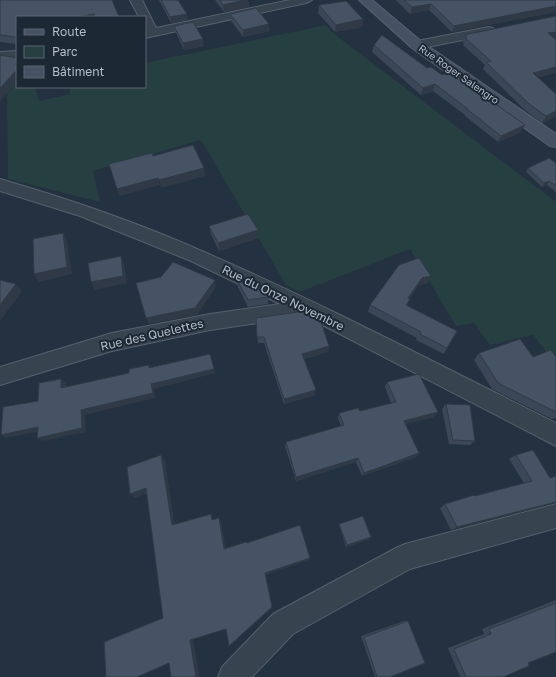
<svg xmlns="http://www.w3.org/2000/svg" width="556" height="677" font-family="'Golos Text',sans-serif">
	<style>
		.green { fill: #263f41 }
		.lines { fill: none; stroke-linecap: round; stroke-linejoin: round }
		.street-casing { stroke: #56616d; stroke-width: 2 }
		.secondary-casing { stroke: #56616d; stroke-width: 2 }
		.street { fill: #384350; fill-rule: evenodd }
		.secondary { fill: #465263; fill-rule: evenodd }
		.wall { fill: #3b4756 }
		.shaded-wall { fill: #303a46 }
		.building { fill: #455364; stroke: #303a46 }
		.labels { text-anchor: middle; stroke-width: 4; stroke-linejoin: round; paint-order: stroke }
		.far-street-label { font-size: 10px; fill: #b5beca; stroke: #1d2835 }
		.street-label { font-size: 12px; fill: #b5beca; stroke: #1d2835 }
	</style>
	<rect width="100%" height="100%" fill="#243140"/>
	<!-- green -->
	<path class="green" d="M326 25 333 33 556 202V357L551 358 533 335 490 345 474 323 456 326 410 249 300 292 286 285 201 140 93 171 100 202 8 179 7 84 17 82V87H35L39 101 70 94 69 87H145V63Z"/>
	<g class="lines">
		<!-- street casing -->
		<g class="street-casing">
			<g id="street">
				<path d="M130 0H142L156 28 290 0H312L306 3 145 38V17H139Z"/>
				<path d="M489 27 493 28 495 31 493 34 417 49 413 48 411 45 413 42 417 41Z"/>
				<path d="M17 51V59L0 60V52Z"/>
				<path d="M0 179C69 199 139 223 204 252 324 304 439 365 556 423V446L305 316 210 330 112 351 0 385V367L112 333 210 314 280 304 191 261 80 216 0 191Z"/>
				<path d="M556 504V528L410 569 293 634 252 677H218L222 667 273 614 396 548 405 544Z"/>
			</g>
		</g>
		<!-- secondary casing -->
		<g class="secondary-casing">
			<path id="secondary" d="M359 0H372L422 42 556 134V147L550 146 412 48Z"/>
		</g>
		<!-- street -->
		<use href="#street" class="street"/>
		<!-- secondary -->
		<use href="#secondary" class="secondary"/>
	</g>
	<!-- wall -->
	<g class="wall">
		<path d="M0 0 17 17V44L0 42Z"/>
		<path d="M159 0H178L188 20 171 23Z"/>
		<path d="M215 0H248L249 7 224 12Z"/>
		<path d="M396 0H556V12L452 32 429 10 410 14Z"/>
		<path d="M319 5 363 19 362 27 335 32 318 13Z"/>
		<path d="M230 14 270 31 243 37 231 21Z"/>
		<path d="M174 26 204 46 184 50 176 33Z"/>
		<path d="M464 35 554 39 538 78 556 116 542 123 526 111 483 69 485 65 463 45 464 43 462 41Z"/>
		<path d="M374 45 427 68 442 75 521 132 498 142 465 116V115L433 91 421 95 372 52Z"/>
		<path d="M556 163V192L547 185 542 187 526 172 528 168Z"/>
		<path d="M209 226 258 230V238L219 251 211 234Z"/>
		<path d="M399 265 428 283 419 285 409 299 407 306 447 348 444 354 416 340 417 338 368 312 370 305Z"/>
		<path d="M237 280 268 293V304L248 307 238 287Z"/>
		<path d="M256 318 329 346 328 352 304 359 315 395 284 404 264 343H258Z"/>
		<path d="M479 353 533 357H556V418L552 419 492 389 474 360Z"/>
		<path d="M387 382 434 417 406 424 416 457 362 476 356 462 296 481 285 446 286 442 341 426 338 418 339 413 360 411 391 403 385 387Z"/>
		<path d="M446 404 475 441 470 445 449 444 442 409Z"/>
		<path d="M516 455 550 478 556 476V503L451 530 440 508 445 504 475 496 524 483 509 459Z"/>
		<path d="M339 524 371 537 370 539 346 547 339 525Z"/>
		<path d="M556 600V652L528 663 503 677H460L448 648 484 634 482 629Z"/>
		<path d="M404 621H408L390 677H375L361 636Z"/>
	</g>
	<!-- shaded-wall -->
	<g class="shaded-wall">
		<path d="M245 0H248L249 7 224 12 223 5Z"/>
		<path d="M431 4 429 10 410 14 412 7Z"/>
		<path d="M556 6V12L452 32 454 26Z"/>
		<path d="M94 14 95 17H78Z"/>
		<path d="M187 14 188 20 171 23 170 17Z"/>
		<path d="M363 19 362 27 335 32 336 25Z"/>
		<path d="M269 24 270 31 243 37V30Z"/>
		<path d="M556 32V38L545 40 548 33Z"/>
		<path d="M17 34V42L15 37Z"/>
		<path d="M203 39 204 46 184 50 183 43Z"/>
		<path d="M556 67V73L530 80 533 73Z"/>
		<path d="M17 70V83L0 101V88Z"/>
		<path d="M435 84 433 91 421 95 423 88Z"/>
		<path d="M556 111V116L542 123 546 116Z"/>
		<path d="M525 125 521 132 498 142 501 136Z"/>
		<path d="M204 168 205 176 161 188 159 180Z"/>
		<path d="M158 178 160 185 120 196 117 189Z"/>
		<path d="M549 181 547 185 542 187 544 183Z"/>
		<path d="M258 230V238L219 251 218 243Z"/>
		<path d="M63 233 67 241 72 274 39 282 34 274Z"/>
		<path d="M121 256 124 264 127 283 95 290 91 282Z"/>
		<path d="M431 276 428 283 419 285 405 305 408 298 422 278Z"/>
		<path d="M215 280 216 287 197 315 149 324 146 318Z"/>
		<path d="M16 284 22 291 0 321V305Z"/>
		<path d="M329 346 328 352 302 359V354Z"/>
		<path d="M210 354 215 373 154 389 155 398 85 415 86 432 42 441 37 438 81 410 151 384Z"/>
		<path d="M61 379 66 383V393L61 388Z"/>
		<path d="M316 390 315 395 284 404V399Z"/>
		<path d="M438 412 434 417 402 425 404 421Z"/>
		<path d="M38 427 42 431 6 438 1 435Z"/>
		<path d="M419 453 416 457 362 476 364 473Z"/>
		<path d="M161 455 165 460 175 528 172 525Z"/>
		<path d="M358 458 356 462 296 481V477Z"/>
		<path d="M146 488 150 492 135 498 130 494Z"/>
		<path d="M556 502V503L451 530 457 527Z"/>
		<path d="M219 518 221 521 226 551 224 549Z"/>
		<path d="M371 537 370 539 346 547 347 545Z"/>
		<path d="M310 558 309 560 265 575 272 608 229 646 265 573Z"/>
		<path d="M193 639 200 677H196L190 640Z"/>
	</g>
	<!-- building -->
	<g class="building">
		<path d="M0 0H112L119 17H95L94 14 78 17H17V34L15 37 0 35Z"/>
		<path d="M161 0H178L187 14 170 17Z"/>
		<path d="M220 0H245L223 5Z"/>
		<path d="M404 0H556V6L454 26 431 4 412 7Z"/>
		<path d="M346 1 363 19 336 25 319 5Z"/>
		<path d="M256 8 269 24 243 30 230 14Z"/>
		<path d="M556 16V32L548 33 556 40V67L533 73 556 94V111L546 116 529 104 486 62 491 61 465 38 467 37 464 35Z"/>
		<path d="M193 22 203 39 183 43 174 26Z"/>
		<path d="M382 35 427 68 431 67 442 75 451 72 525 125 501 136 467 109H468L435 84 423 88 374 45Z"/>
		<path d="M0 55 17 58V62L15 64H17V70L0 88Z"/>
		<path d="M193 145 204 168 159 180 158 178 117 189 109 164 152 153 153 156Z"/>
		<path d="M549 158 556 163V186L549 181 544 183 528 168Z"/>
		<path d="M248 214 258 230 218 243 209 226Z"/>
		<path d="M63 233 67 267 34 274 33 239Z"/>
		<path d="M121 256 123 276 91 282 88 263Z"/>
		<path d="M419 258 431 276 422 278 408 298 410 299 406 305 457 331 447 348 420 334 421 332 370 305 399 265Z"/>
		<path d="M173 262 215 280 195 308 146 318 136 283 161 277Z"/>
		<path d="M0 280 16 284 0 305Z"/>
		<path d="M237 280 268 293V297L248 300Z"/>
		<path d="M305 311 320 319 329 346 302 354 316 390 284 399 264 337H257L256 318Z"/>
		<path d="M520 339 533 357 551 350 556 357V412L498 383 479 353Z"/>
		<path d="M210 354 214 369 151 384 153 393 81 410 82 428 37 438 38 427 1 435 3 407 38 401 39 383 61 379V388L129 373V369L149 365V368Z"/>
		<path d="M419 374 438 412 404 421 419 453 364 473 358 458 296 477 286 442 344 425 339 413 358 408 360 411 396 402 387 382Z"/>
		<path d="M446 404 470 405 475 441 453 440Z"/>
		<path d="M533 450 550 478 556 476V502L457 527 445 504 474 495 475 496 532 481 516 455Z"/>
		<path d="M161 455 172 525 211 514 212 520 219 518 224 549 246 542 247 543 300 525 310 558 265 573 272 607 229 646 226 629 190 640 196 677H171L169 663 137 677H106L104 642 163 618 146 488 130 494 127 467Z"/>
		<path d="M363 516 371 537 347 545 339 524Z"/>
		<path d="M556 603V652L528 663 529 666 503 677H466L454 649 491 634 489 629Z"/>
		<path d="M408 621 425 663 390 677H377L364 637Z"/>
	</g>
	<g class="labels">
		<!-- far-street labels -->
		<g class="far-street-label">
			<text transform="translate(459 74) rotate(35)" y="4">Rue Roger Salengro</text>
		</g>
		<!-- street labels -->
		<g class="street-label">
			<text transform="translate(283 298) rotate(26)" y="4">Rue du Onze Novembre</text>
			<text transform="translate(152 335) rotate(-13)" y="4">Rue des Quelettes</text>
		</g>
	</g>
	<!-- legend -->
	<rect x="16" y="16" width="130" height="72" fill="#1d2835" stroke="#5a6471"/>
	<rect x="24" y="29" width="20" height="6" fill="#465263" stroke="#5a6471"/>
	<text x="52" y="36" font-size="12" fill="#b5beca">Route</text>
	<rect x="24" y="46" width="20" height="12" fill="#263f41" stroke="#5a6471"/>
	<text x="52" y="56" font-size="12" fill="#b5beca">Parc</text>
	<rect x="24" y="66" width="20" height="12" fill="#455364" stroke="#5a6471"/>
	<text x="52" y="76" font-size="12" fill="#b5beca">Bâtiment</text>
</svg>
